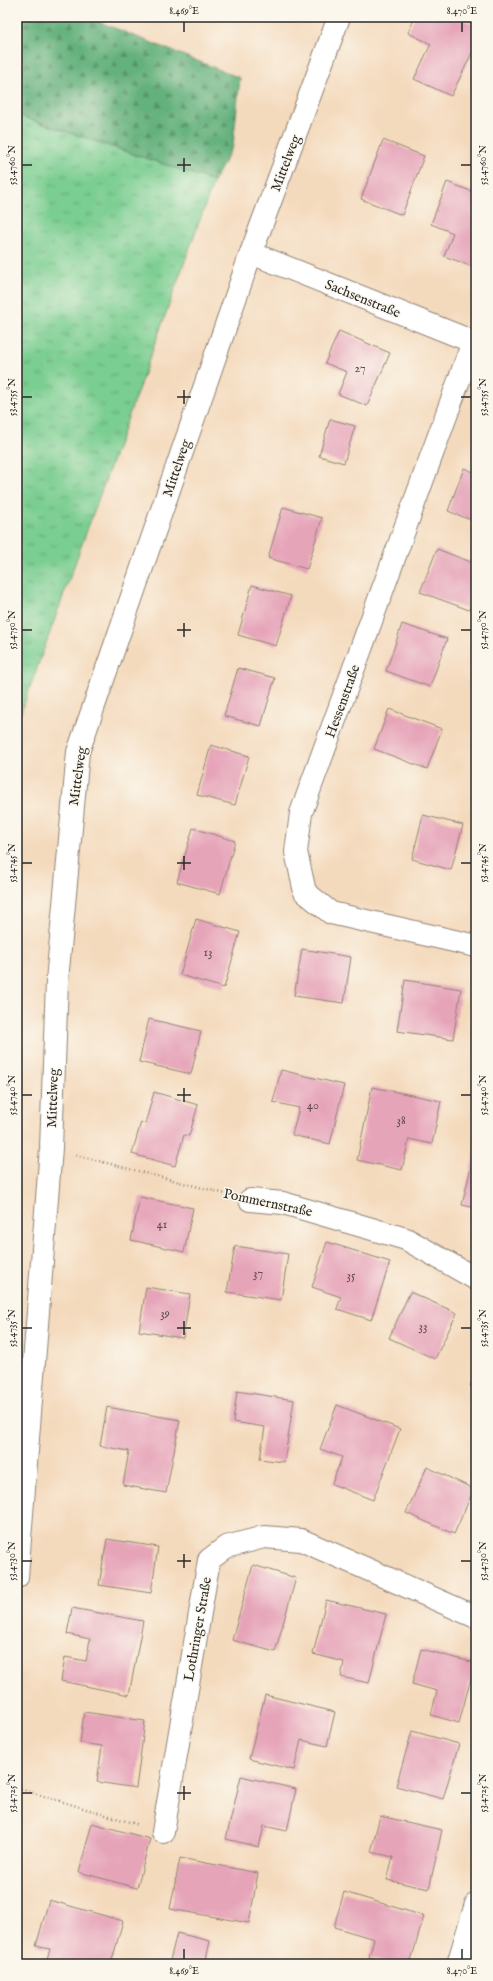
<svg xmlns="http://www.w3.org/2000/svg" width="493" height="1981" font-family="'IM FELL English',serif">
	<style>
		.grass { fill: url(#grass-tufts); stroke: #527c5e }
		.forest { fill: url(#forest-firs); stroke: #476e53 }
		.building { fill: #e6a4b9 }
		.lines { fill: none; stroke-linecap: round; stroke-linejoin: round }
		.minor-casing { stroke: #908274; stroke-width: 24 }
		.tertiary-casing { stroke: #908274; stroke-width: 24 }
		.path { stroke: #908274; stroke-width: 2.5; stroke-dasharray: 1 3; stroke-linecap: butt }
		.minor { stroke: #fff; stroke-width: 22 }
		.tertiary { stroke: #fff; stroke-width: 22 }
		.ticks { fill: none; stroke: #2b2b2b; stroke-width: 1.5 }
		.labels { text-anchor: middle; stroke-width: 3; stroke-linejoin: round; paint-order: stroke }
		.number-label { font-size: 12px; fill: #5a494e }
		.street-label { font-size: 14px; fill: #2b2b2b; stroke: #fbf7ec }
		.neatline { fill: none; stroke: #2b2b2b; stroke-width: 1.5 }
		.ticks-label { font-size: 10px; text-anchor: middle; fill: #2b2b2b }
	</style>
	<defs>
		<pattern id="grass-tufts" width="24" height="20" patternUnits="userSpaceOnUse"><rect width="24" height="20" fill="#7ace91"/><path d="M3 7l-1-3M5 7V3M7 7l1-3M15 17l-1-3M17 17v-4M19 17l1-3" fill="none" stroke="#64a777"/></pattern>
		<pattern id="forest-firs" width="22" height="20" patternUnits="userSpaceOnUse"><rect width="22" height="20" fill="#63b17b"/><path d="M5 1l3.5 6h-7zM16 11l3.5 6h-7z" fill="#529065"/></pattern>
	</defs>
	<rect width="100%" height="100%" fill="#fbf7ec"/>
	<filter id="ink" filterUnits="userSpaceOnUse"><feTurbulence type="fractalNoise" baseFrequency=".025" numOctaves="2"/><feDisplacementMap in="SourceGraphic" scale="8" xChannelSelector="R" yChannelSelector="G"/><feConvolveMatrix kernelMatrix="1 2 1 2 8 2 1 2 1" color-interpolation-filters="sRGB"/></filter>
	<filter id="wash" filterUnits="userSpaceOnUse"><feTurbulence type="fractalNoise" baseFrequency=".012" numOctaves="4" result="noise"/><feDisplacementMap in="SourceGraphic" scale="16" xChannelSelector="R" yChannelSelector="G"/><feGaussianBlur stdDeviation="0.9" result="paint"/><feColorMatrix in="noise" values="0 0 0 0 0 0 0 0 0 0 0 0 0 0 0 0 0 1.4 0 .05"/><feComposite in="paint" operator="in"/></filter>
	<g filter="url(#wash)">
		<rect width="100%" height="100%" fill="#f4dabd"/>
		<!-- grass -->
		<path class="grass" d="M17 115 214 181 17 723Z"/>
		<!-- forest -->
		<path class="forest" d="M17 17H87L240 78 233 146 214 181 17 115Z"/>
		<g id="blocks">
			<!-- building -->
			<g class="building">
				<path d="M415 17H457L476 26V45L451 96 414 79 431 44 408 33Z"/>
				<path d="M383 140 424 156 402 215 361 199Z"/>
				<path d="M447 182 476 193V268L444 256 453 233 431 224Z"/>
				<path d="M339 331 390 353 367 406 338 394 347 372 325 363Z"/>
				<path d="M330 419 355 426 344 463 319 456Z"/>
				<path d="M464 468 476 473V522L448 511Z"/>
				<path d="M283 507 322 518 307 569 268 558Z"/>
				<path d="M437 549 476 564V591L469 610 420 592Z"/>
				<path d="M252 585 291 596 276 646 238 635Z"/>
				<path d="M402 624 447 639 430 687 386 671Z"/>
				<path d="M238 668 275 678 261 726 224 716Z"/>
				<path d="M389 709 442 729 427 769 374 749Z"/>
				<path d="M211 745 249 756 235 805 197 795Z"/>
				<path d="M423 815 463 825 451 870 412 859Z"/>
				<path d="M193 828 235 841 220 894 177 882Z"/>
				<path d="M196 919 240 932 224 988 180 975Z"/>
				<path d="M302 949 351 957 344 1003 294 996Z"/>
				<path d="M405 980 461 989 453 1039 397 1031Z"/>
				<path d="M149 1019 201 1031 191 1074 139 1062Z"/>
				<path d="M281 1070 344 1085 330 1144 292 1135 299 1108 273 1102Z"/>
				<path d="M372 1087 441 1101 432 1144 409 1139 402 1170 357 1160Z"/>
				<path d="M154 1092 198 1105 189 1136 184 1135 175 1166 132 1154 141 1122 145 1124Z"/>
				<path d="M476 1146V1208L462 1205Z"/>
				<path d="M140 1197 193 1208 184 1252 131 1240Z"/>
				<path d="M327 1242 390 1262 371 1320 337 1309 341 1297 312 1287Z"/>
				<path d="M235 1246 288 1254 281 1300 227 1292Z"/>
				<path d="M146 1287 190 1294 183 1338 139 1331Z"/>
				<path d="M410 1292 457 1313 435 1359 389 1338Z"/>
				<path d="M476 1370V1388L470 1386Z"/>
				<path d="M237 1391 294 1400 284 1462 260 1459 265 1427 233 1422Z"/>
				<path d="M337 1405 400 1429 373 1500 332 1484 342 1457 320 1449Z"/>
				<path d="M107 1407 180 1420 166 1493 123 1485 129 1451 100 1446Z"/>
				<path d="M427 1467 474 1489 454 1534 406 1513Z"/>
				<path d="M107 1539 158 1547 151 1593 99 1585Z"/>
				<path d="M253 1565 296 1578 275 1652 232 1640Z"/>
				<path d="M326 1600 386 1614 369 1683 341 1677 344 1662 313 1654Z"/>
				<path d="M72 1608 143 1621 129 1695 61 1681 65 1657 86 1661 90 1639 67 1634Z"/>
				<path d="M421 1649 475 1663 459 1723 431 1715 437 1691 412 1684Z"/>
				<path d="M265 1695 335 1712 327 1746 301 1740 294 1770 249 1759Z"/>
				<path d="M84 1712 145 1721 136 1788 97 1782 102 1746 80 1743Z"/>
				<path d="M412 1731 459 1744 443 1799 396 1786Z"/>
				<path d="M241 1776 296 1789 287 1831 264 1826 259 1847 226 1839Z"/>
				<path d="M380 1816 442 1830 429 1889 387 1880 393 1857 371 1852Z"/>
				<path d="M92 1823 150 1839 137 1888 79 1872Z"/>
				<path d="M180 1858 258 1873 249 1923 170 1909Z"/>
				<path d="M344 1892 424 1916 410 1964H393L369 1957 374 1939 334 1927Z"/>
				<path d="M49 1900 123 1921 111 1964 99 1961 98 1964H46L50 1949 36 1946Z"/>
				<path d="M177 1933 210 1941 205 1964H169Z"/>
			</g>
		</g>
	</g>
	<g filter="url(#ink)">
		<use href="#blocks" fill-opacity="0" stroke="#908274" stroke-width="1"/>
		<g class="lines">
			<!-- minor casing -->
			<g class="minor-casing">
				<g id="minor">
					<path d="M251 253 476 343"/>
					<path d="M473 342 301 813 296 852 305 892 331 913 476 946"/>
					<path d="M250 1200 283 1203 406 1239 476 1279"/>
					<path d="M163 1832 209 1560 226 1547 264 1537 301 1540 476 1617"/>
					<path d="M458 1964 476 1904"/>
				</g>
			</g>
			<!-- tertiary casing -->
			<g class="tertiary-casing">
				<path id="tertiary" d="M17 1577 51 1148 57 981 78 752 251 253 339 17"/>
			</g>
			<!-- path -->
			<g class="path">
				<path d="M76 1155 226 1194"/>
				<path d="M17 1788 139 1825"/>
			</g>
			<!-- minor -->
			<use href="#minor" class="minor"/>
			<!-- tertiary -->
			<use href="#tertiary" class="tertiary"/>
		</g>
	</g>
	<!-- ticks -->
	<path class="ticks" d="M184 22V32M462 22V32M184 158V172M22 165H32M177 165H191M461 165H471M184 390V404M22 397H32M177 397H191M461 397H471M184 623V637M22 630H32M177 630H191M461 630H471M184 856V870M22 863H32M177 863H191M461 863H471M184 1088V1102M22 1095H32M177 1095H191M461 1095H471M184 1321V1335M22 1328H32M177 1328H191M461 1328H471M184 1554V1568M22 1561H32M177 1561H191M461 1561H471M184 1786V1800M22 1793H32M177 1793H191M461 1793H471M184 1949V1959M462 1949V1959"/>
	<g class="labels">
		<!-- number labels -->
		<g class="number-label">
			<text x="360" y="372">27</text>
			<text x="208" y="956">13</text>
			<text x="313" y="1109">40</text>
			<text x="401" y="1124">38</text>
			<text x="162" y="1228">41</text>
			<text x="258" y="1277">37</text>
			<text x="351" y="1279">35</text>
			<text x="165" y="1317">39</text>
			<text x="423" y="1330">33</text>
		</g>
		<!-- street labels -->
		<g class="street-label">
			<text transform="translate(285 163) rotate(-69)" y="5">Mittelweg</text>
			<text transform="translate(363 298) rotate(22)" y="5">Sachsenstraße</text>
			<text transform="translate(176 468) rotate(-71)" y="5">Mittelweg</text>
			<text transform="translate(342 701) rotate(-70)" y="5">Hessenstraße</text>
			<text transform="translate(77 776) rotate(-82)" y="5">Mittelweg</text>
			<text transform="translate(52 1098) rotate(-88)" y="5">Mittelweg</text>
			<text transform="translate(268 1202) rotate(12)" y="5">Pommernstraße</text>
			<text transform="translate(197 1629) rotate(-80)" y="5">Lothringer Straße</text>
		</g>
	</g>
	<!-- margin -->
	<rect width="493" height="1981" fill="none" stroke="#fbf7ec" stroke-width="44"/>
	<rect x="22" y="22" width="449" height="1937" class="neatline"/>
	<g class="ticks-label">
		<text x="184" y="14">8.469°E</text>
		<text x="462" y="14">8.470°E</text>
		<text transform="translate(11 165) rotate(-90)" y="4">53.4760°N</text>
		<text transform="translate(482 165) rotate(-90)" y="4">53.4760°N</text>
		<text transform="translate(11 397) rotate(-90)" y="4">53.4755°N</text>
		<text transform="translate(482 397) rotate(-90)" y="4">53.4755°N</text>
		<text transform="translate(11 630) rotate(-90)" y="4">53.4750°N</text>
		<text transform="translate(482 630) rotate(-90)" y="4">53.4750°N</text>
		<text transform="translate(11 863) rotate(-90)" y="4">53.4745°N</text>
		<text transform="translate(482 863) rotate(-90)" y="4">53.4745°N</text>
		<text transform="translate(11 1095) rotate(-90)" y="4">53.4740°N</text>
		<text transform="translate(482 1095) rotate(-90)" y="4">53.4740°N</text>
		<text transform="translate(11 1328) rotate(-90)" y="4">53.4735°N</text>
		<text transform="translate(482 1328) rotate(-90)" y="4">53.4735°N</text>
		<text transform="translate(11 1561) rotate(-90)" y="4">53.4730°N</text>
		<text transform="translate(482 1561) rotate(-90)" y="4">53.4730°N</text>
		<text transform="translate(11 1793) rotate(-90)" y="4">53.4725°N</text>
		<text transform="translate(482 1793) rotate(-90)" y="4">53.4725°N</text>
		<text x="184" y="1974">8.469°E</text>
		<text x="462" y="1974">8.470°E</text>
	</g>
</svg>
